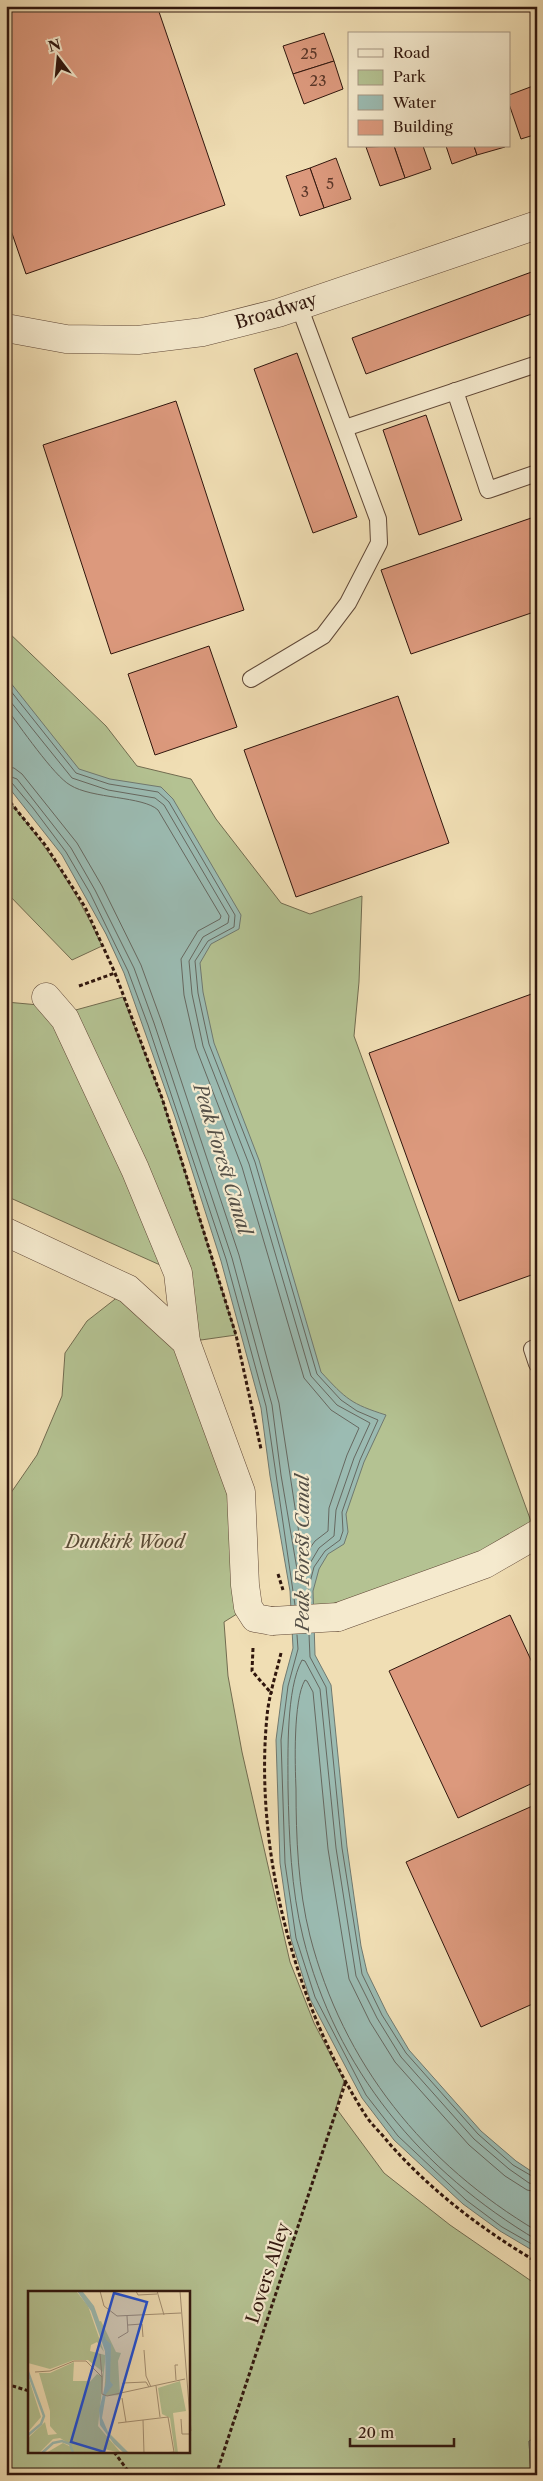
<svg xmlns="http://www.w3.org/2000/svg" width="543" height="2481" font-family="'Libre Caslon Text',serif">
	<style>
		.green { fill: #b4c292; stroke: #726c50; fill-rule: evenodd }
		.water { fill: #9bbbb2; stroke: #707970 }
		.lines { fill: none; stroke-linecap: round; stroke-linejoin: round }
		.shore { stroke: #666860; stroke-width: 1 }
		.building { fill: #dc997d; stroke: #30160d }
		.lane-casing { stroke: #604837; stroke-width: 18 }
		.street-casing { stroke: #604837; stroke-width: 29 }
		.path { stroke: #30160d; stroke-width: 3; stroke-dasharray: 4 2.5; stroke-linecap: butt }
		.lane { stroke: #f5eace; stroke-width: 16 }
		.street { stroke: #f5eace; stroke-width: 28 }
		.street-bridge-casing { stroke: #604837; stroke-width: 29; stroke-linecap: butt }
		.street-bridge { stroke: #f5eace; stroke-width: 28 }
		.labels { text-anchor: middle; stroke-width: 4.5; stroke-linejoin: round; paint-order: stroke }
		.number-label { font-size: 15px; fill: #5b3729 }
		.street-label { font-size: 18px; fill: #30160d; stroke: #f5eace }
		.park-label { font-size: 18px; font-style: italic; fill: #584a35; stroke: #f5eace }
		.water-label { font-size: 19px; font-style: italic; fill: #555047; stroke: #f5eace }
		.inset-river { fill: none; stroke: #9bbbb2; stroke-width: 2.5 }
		.inset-road { fill: none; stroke: #a38e71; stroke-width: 1 }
		.view { fill: #1d4ed8; fill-opacity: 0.15; stroke: #1d4ed8; stroke-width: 2.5 }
		.inset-edge { fill: none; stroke: #30160d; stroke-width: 2.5 }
	</style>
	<rect width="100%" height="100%" fill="#f0deb4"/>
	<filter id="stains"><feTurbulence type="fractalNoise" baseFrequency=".004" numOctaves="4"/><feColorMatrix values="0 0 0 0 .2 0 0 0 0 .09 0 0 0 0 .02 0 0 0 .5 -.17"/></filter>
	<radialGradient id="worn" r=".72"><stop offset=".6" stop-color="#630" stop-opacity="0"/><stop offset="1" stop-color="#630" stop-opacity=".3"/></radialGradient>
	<!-- green -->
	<g class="green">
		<path d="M6 630 106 726 137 766 191 779 216 819 281 903 310 914 362 896 359 982 354 1036 536 1535 301 1619 236 1199 6 729Z"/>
		<path d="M6 797C46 846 76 889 102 946L72 960 6 892Z"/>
		<path d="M123 997 162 1098 236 1335 187 1342 241 1492 248 1607 224 1622 228 1676 242 1752 290 1962 314 2023 344 2081 336 2108 384 2173 450 2225 537 2285V2437L529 2441 531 2475H6V1500L37 1455 62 1396 65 1353 87 1321 128 1289 185 1342 178 1273 6 1196V1002L39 1005 72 1011ZM29 2292H189V2452H29Z"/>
	</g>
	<!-- water -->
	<g class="water">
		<path d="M6 677 79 769 110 779 161 787 173 799 241 915 239 929 211 944 200 963 203 992 214 1043 259 1160 321 1372C346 1399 351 1404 386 1415L364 1462 346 1514 348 1532 344 1544 328 1554 319 1569 313 1591 315 1655 331 1685 347 1847 361 1946 367 1972 387 2013 409 2050 481 2131 516 2161 537 2175V2253L500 2231 463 2204 394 2140 362 2098 310 1999 291 1939 280 1863 276 1740 283 1685 293 1648 290 1591 270 1476 261 1408 221 1261 175 1117 124 973 106 934 62 855 6 784Z"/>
		<path d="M537 2437V2475H531L529 2441Z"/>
	</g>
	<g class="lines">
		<!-- shore -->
		<g class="shore">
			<path d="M6 685 76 773 109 784 158 792 169 802 235 915 234 927 208 941 195 961 198 993 209 1044 255 1162 317 1374 341 1400 357 1411 378 1420 360 1460 342 1512 343 1531 340 1540 325 1551 314 1567 308 1590 309 1604"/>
			<path d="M6 696 72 778 108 790 155 798 164 805 229 916 228 923 203 937 189 961 192 994 203 1046 249 1164 311 1376 337 1405 370 1423 354 1458 336 1510 334 1536 319 1548 309 1565 303 1583 299 1581 281 1475 272 1405 232 1258 154 1023 134 968 95 890 71 848 17 779 6 775"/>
			<path d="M6 708C19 725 54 776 70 785 92 799 143 796 158 810L221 916 220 919 198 931 181 959 184 995 196 1048 242 1167 304 1378 331 1410 359 1428 347 1455 329 1508 328 1531 315 1541 305 1555 302 1553 279 1403 239 1255 161 1020 141 965 102 886 77 843 22 774 14 768 6 767"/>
			<path d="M6 781 12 783 33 808 66 852 90 893 128 971 148 1025 226 1259 266 1406 295 1605"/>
			<path d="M309 1634 310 1657 326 1687 342 1848 362 1974 382 2015 406 2053 478 2134 513 2165 537 2179"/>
			<path d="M297 1635 298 1649 288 1686 281 1740 285 1863 296 1938 315 1997 366 2095 398 2136 466 2200 502 2227 537 2247"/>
			<path d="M537 2185 529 2183 509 2169 474 2139 401 2057 377 2018 356 1976 336 1848 320 1689 305 1661 302 1660C286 1689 288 1754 288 1787 289 1836 291 1889 303 1937 336 2070 421 2171 537 2240"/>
			<path d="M537 2192 527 2190 505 2176 469 2145 395 2062 370 2022 349 1979 328 1849 313 1692 307 1681 305 1680C293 1700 295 1765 296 1789 296 1837 298 1889 310 1936 343 2064 424 2164 537 2231"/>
		</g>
	</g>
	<!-- building -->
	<g class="building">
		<path d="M6 6H157L225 205 26 274 6 216Z"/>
		<path d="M324 33 334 61 293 74 283 46Z"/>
		<path d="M334 61 343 89 304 104 293 74Z"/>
		<path d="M533 86 537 96V134L521 139 509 104V95Z"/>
		<path d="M394 146H423L431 169 405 178Z"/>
		<path d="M394 146 405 178 380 186 366 147Z"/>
		<path d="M446 146H474L477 155 452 164Z"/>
		<path d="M474 146H505V147L477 155Z"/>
		<path d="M336 158 351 199 324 208 310 168Z"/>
		<path d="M310 168 324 208 300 216 286 176Z"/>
		<path d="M537 270V312L366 374 352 338Z"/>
		<path d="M297 353 357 517 313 533 254 369Z"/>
		<path d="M176 401 244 610 111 654 43 445Z"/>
		<path d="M426 415 462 520 419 535 383 430Z"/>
		<path d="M537 516V611L411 654 381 570Z"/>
		<path d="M209 646 237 727 155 755 128 674Z"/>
		<path d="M398 696 449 843 296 897 244 750Z"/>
		<path d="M537 772V787L532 774Z"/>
		<path d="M537 992V1273L459 1301 369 1053Z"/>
		<path d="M510 1615 537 1673V1781L458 1818 389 1671Z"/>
		<path d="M537 1804V2002L481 2027 406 1862Z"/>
	</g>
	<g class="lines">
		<!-- lane casing -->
		<g class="lane-casing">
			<g id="lane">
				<path d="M455 391 488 490 537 473"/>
				<path d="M345 428 537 364"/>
				<path d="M251 679 323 636 348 603 379 543 378 519 299 306"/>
				<path d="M537 1347 532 1349 537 1364"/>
			</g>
		</g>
		<!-- street casing -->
		<g class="street-casing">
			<g id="street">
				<path d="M6 328 66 339 138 340 203 332 278 313 537 225"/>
				<path d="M46 997 65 1019 135 1169 178 1273 186 1342"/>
				<path d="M6 1232 128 1289 186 1342 241 1492 245 1585 248 1607 255 1618 272 1621"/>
				<path d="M338 1617 485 1564 537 1534"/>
			</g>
		</g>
		<!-- path -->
		<g class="path">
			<path d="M6 797 46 846 85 907 115 973 162 1098 236 1335 261 1449"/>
			<path d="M79 986 115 973"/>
			<path d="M278 1574 283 1590"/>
			<path d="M253 1648 252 1671 272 1694"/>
			<path d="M281 1653C276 1674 269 1695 267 1716 254 1848 294 2004 366 2116 372 2125 381 2133 388 2142 430 2190 481 2229 537 2262"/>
			<path d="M6 2384 29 2391"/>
			<path d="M114 2452 131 2475"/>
			<path d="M216 2475 346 2081"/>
		</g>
		<!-- lane -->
		<use href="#lane" class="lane"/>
		<!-- street -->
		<use href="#street" class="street"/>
		<!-- street-bridge casing -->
		<g class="street-bridge-casing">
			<path id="street-bridge" d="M272 1621 338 1617"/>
		</g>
		<!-- street-bridge -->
		<use href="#street-bridge" class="street-bridge"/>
	</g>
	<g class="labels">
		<!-- number labels -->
		<g class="number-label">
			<text x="309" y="59">25</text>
			<text x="318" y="86">23</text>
			<text x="330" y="189">5</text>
			<text x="305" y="197">3</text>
		</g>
		<!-- street labels -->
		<g class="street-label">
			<text transform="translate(276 311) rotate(-17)" y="6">Broadway</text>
			<text transform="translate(268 2273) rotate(-72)" y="6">Lovers Alley</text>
		</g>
		<!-- park labels -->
		<g class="park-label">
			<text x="125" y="1548">Dunkirk Wood</text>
		</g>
		<!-- water labels -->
		<g class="water-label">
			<text transform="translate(223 1159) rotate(73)" y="7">Peak Forest Canal</text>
			<text transform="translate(302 1553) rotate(-90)" y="7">Peak Forest Canal</text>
		</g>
	</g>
	<!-- overview -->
	<g transform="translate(28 2291)">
		<rect width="162" height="162" fill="#f0deb4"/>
		<path d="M0 0H48L60 15 76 61 69 51 63 54 62 60 77 64V71L70 135 93 162 76 158 75 162H45L42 153 32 147 25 148 11 162H0V147L17 131 20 144 29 143 22 135V120L11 82H22L46 71 45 90H59L60 93 69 83 74 85 75 81 60 69H46L22 78 0 72ZM73 30 88 61 93 62 90 70 92 104 76 105 79 61 68 31ZM0 85 13 126 0 141ZM152 90 158 120 145 122 150 162H147L142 127 134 123 130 97ZM35 152 43 156V162H18Z" fill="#b4c292"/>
		<path d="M49 0 55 1 66 15 78 49 83 53 82 90 85 94 78 103 74 127 80 141 101 162H96L86 153 72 134 71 119 78 91 77 60 63 20Z" fill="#9bbbb2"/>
		<path class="inset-river" d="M0 81 16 125 13 133 0 144M14 162 25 152 34 150 42 153 45 162"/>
		<path class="inset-road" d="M72 0 76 15 89 25 153 22M108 0 110 4 129 3M129 0 136 24M152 0 163 140M100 34 114 33 115 46M90 47 100 41 99 25M116 59 118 85 123 96M72 63 74 86M7 81 22 80 46 70H58L74 86V103L79 105 157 88M148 89 147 74H150M128 95 132 126M95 97V92L118 91 121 96M94 107 98 131M153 128 154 143H163M115 129 116 162M90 132 140 126 146 161 136 162"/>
		<path class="view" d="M86 2 119 11 76 161 43 151Z"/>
		<rect width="162" height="162" class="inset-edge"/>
	</g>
	<!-- margin -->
	<rect width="543" height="2481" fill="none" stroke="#f0deb4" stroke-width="25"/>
	<rect x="8" y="8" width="528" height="2466" fill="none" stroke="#30160d" stroke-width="2.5"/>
	<rect x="12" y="12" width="518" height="2456" fill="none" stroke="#30160d"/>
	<!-- legend -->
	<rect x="348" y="32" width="162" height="115" fill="#f5eace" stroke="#a69581"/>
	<rect x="358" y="49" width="25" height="8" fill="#f5eace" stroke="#a69581"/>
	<text x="393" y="58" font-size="15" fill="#30160d">Road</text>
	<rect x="358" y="70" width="25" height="15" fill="#b4c292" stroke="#a69581"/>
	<text x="393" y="82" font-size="15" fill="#30160d">Park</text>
	<rect x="358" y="95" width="25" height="15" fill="#9bbbb2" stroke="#a69581"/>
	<text x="393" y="108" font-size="15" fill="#30160d">Water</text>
	<rect x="358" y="120" width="25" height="15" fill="#dc997d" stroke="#a69581"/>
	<text x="393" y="132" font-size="15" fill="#30160d">Building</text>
	<!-- north arrow -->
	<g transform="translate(58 58) rotate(344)" stroke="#f5eace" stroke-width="4" paint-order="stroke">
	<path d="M0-4L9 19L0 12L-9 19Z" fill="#30160d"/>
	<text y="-8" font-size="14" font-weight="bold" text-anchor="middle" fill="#30160d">N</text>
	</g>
	<!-- scale -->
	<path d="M350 2438v8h104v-8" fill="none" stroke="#30160d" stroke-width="2.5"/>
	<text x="358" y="2438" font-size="15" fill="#30160d" stroke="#f5eace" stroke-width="4" paint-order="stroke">20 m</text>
	<rect width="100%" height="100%" filter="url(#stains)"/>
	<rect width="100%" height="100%" fill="url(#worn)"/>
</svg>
